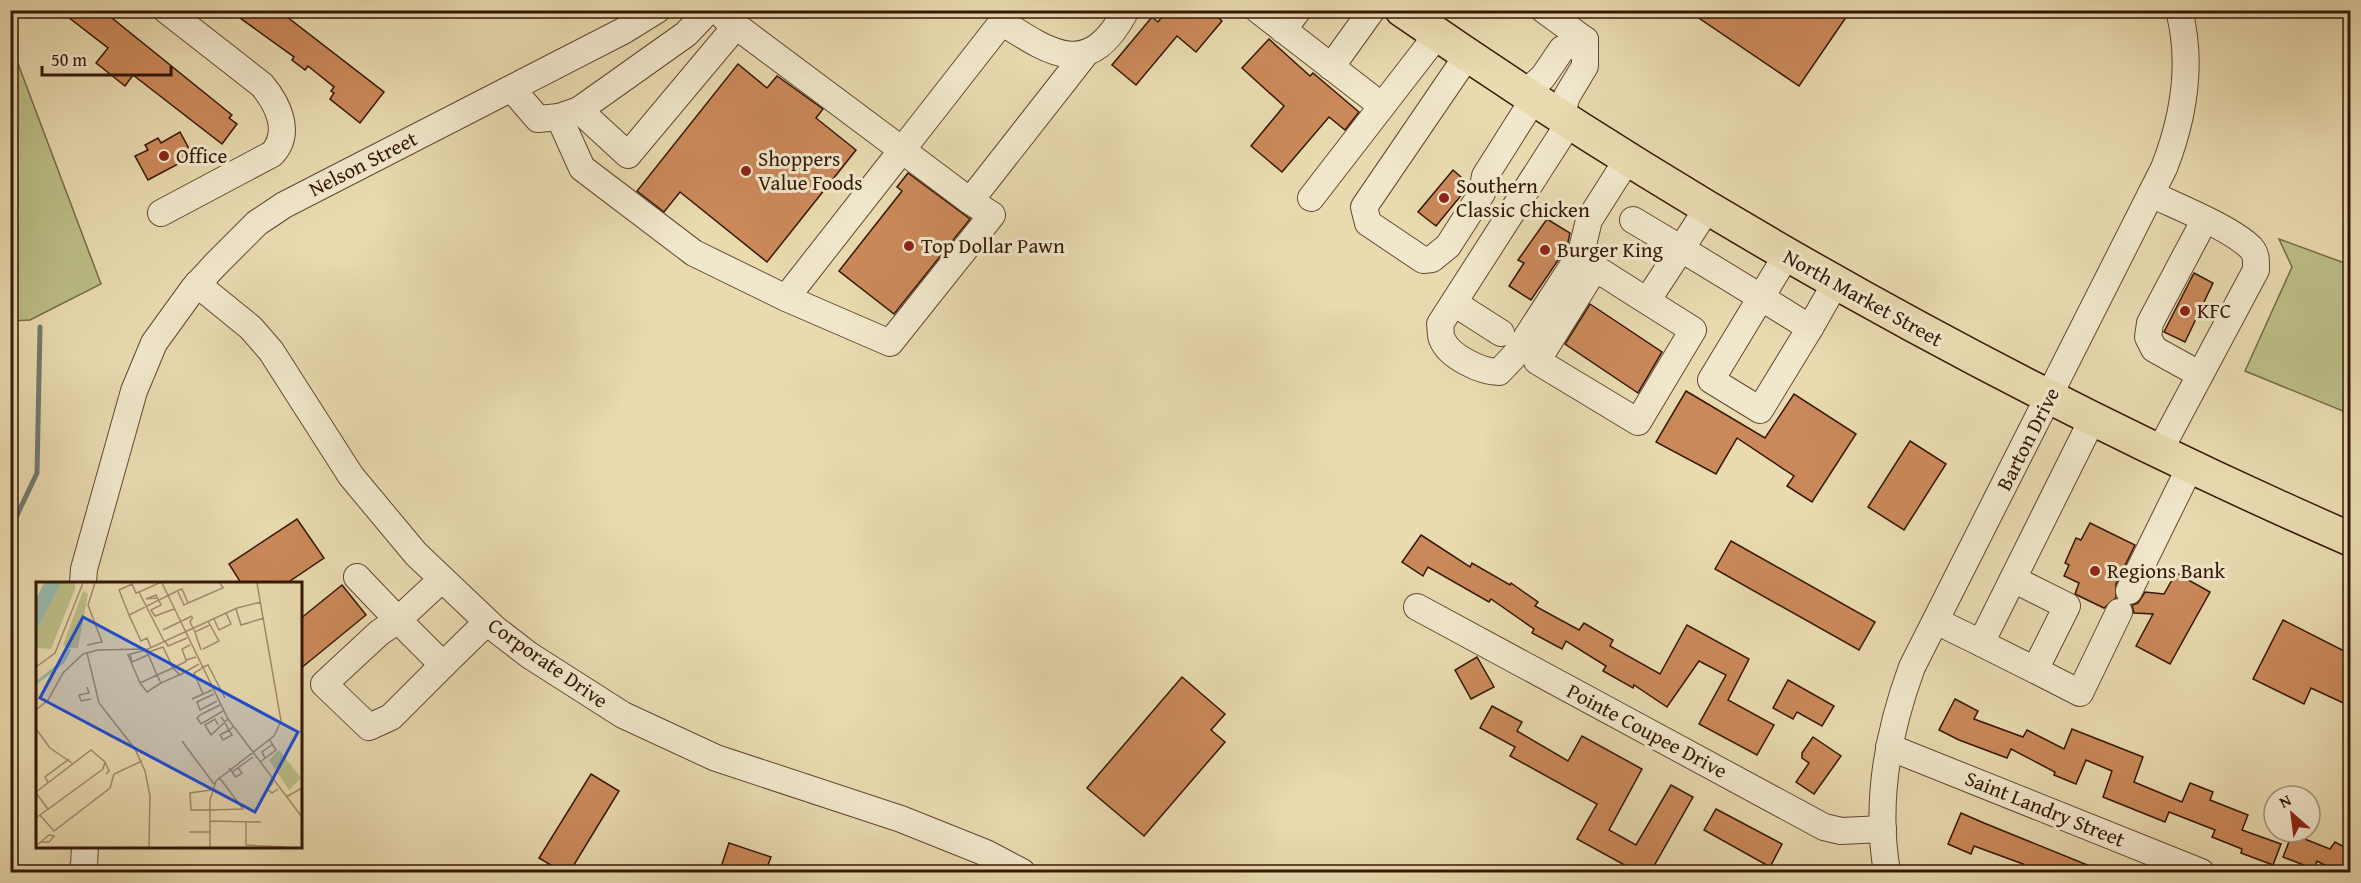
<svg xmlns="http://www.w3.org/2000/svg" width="2361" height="883" font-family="'Gentium Book Plus',serif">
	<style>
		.green { fill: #bcbe87; stroke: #786a46; stroke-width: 1.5 }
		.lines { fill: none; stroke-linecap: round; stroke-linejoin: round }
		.stream { stroke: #70796b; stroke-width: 5 }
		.building { fill: #cb895b; stroke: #351706; stroke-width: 1.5 }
		.minor-casing { stroke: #624830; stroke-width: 28 }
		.major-casing { stroke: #351706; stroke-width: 36 }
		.minor { stroke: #f1e7cc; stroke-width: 26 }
		.major { stroke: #e9dab0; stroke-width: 33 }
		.poi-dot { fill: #8f2418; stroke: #f1e7cc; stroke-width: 2 }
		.labels { text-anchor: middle; stroke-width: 6; stroke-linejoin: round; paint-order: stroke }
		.poi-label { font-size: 21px; fill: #351706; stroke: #f1e7cc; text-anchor: start }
		.street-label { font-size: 21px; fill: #351706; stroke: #f1e7cc }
		.inset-river { fill: none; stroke: #97baae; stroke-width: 3 }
		.inset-road { fill: none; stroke: #a18c6c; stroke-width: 1.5 }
		.view { fill: #1d4ed8; fill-opacity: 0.15; stroke: #1d4ed8; stroke-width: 3 }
		.inset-edge { fill: none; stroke: #351706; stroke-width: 3 }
	</style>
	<rect width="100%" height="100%" fill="#e9dab0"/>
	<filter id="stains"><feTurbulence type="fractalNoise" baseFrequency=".00333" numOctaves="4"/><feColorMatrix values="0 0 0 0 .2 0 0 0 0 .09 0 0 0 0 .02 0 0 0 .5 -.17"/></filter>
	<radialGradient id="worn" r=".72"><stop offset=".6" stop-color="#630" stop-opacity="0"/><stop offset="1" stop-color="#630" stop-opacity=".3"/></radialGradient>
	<!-- green -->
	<g class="green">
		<path d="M11 45 101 284 30 320 11 321Z"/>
		<path d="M2279 239 2350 265V414L2245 371 2292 267Z"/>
	</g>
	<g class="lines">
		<!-- stream -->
		<path class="stream" d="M10 530 37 473 40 327"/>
	</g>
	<!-- building -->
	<g class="building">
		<path d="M59 10H102L232 115 229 118 237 124 222 144 133 75 125 86 96 63 108 48Z"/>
		<path d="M229 10H278L384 92 360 123 330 99 334 93 331 91 334 87 308 66 305 70 292 60 294 57Z"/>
		<path d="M1167 10H1210L1222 21 1196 52 1177 36 1136 85 1112 65 1152 17 1158 22Z"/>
		<path d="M1687 10H1851L1799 86Z"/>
		<path d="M1269 39 1310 76 1313 73 1359 112 1345 130 1329 117 1282 172 1251 146 1284 106 1242 68Z"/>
		<path d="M738 64 767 88 777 76 823 109 816 118 856 150 767 262 680 192 664 212 637 191Z"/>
		<path d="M180 132 193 156 148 180 135 156 148 150 145 145 158 138 161 143Z"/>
		<path d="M1453 170 1468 183V187L1436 226 1418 212Z"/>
		<path d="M908 173 970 219 894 314 839 271 902 191 897 187Z"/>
		<path d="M1547 219 1570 233 1567 247 1531 300 1509 286 1524 263 1518 260Z"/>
		<path d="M2194 273 2213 283 2185 342 2164 332Z"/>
		<path d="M1590 304 1662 352 1638 393 1565 344Z"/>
		<path d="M1686 391 1765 438 1794 394 1856 434 1812 502 1787 486 1794 476 1737 438 1716 474 1656 442Z"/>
		<path d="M1910 441 1946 464 1904 530 1868 507Z"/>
		<path d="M297 519 324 558 287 583H241L229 564Z"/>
		<path d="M2090 523 2135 545 2116 584V598L2104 608 2075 594 2079 583 2064 576 2069 565 2065 563 2076 538 2081 540Z"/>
		<path d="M1421 535 1470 567 1472 563 1510 585 1511 583 1538 602 1535 606 1579 630 1584 623 1613 640 1610 646 1660 674 1687 625 1749 659 1728 700 1774 725 1757 755 1699 724 1726 675 1699 661 1667 707 1634 685 1633 688 1603 671 1606 666 1566 641 1562 649 1532 633 1534 629 1491 599 1489 602 1428 567 1423 576 1402 562Z"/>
		<path d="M1731 541 1875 622 1859 650 1715 569Z"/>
		<path d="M2176 573 2210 592 2170 664 2136 646 2153 614 2134 613 2132 605 2138 603 2145 592 2164 594Z"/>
		<path d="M342 585 366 615 300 669V619Z"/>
		<path d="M2283 620 2350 654V706L2311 688 2304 704 2253 679Z"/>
		<path d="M1477 657 1494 687 1471 699 1455 670Z"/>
		<path d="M1182 677 1225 714 1211 730 1225 742 1144 836 1087 788Z"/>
		<path d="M1788 680 1834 706 1822 726 1797 712 1793 719 1773 708Z"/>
		<path d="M1955 699 1978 711 1974 719 2023 737 2027 730 2064 749 2072 729 2143 757 2134 782 2182 802 2190 783 2213 792 2210 800 2248 815 2242 830 2281 844 2273 865 2241 853 2242 849 2212 837 2215 830 2169 812 2165 822 2103 797 2112 771 2086 760 2076 784 2054 775 2055 772 2011 749 2007 758 1959 740 1939 730Z"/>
		<path d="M1492 706 1522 722 1517 731 1568 761 1582 736 1642 769 1609 830 1636 845 1671 785 1693 797 1650 873H1639L1577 839 1597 804 1510 756 1515 747 1480 728Z"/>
		<path d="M1813 737 1841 756 1814 794 1796 782 1809 763 1802 758V753Z"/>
		<path d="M591 774 619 791 569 873H564L539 858Z"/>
		<path d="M1716 809 1782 844 1770 867 1704 830Z"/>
		<path d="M1961 813 1984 823 2107 873H2019L2023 864 1974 846 1971 854 1948 844Z"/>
		<path d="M2292 834 2330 849 2335 842 2350 850V873H2340L2317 861 2314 869 2283 857Z"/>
		<path d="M729 843 771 857 765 873H719Z"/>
	</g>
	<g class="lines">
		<!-- minor casing -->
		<g class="minor-casing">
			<g id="minor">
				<path d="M1258 10 1382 106"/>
				<path d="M1544 10 1585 40"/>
				<path d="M724 17 902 150 1002 22C1054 56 1090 79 1126 10"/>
				<path d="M1283 30 1298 10"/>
				<path d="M1467 56 1364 207 1368 223 1423 260 1432 259 1448 246 1482 193 1485 176 1533 100"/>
				<path d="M1331 67 1372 10"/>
				<path d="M512 89 538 119 559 117 579 110 686 34 706 13 705 10"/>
				<path d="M1524 94 1543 77 1562 49 1585 40"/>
				<path d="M579 110 628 155 736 26"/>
				<path d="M559 117 582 168 694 253 786 298"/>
				<path d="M1560 118 1567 96 1585 66V40"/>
				<path d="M1569 123 1440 324C1441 328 1440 335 1442 339 1449 357 1482 372 1499 372L1515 355 1581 253 1589 220 1627 160"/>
				<path d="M2151 194C2178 207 2231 228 2251 248 2257 255 2256 262 2256 270L2159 452"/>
				<path d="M1311 198 1437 35"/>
				<path d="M970 201 992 215 890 343 786 298 902 150 970 201 1086 53"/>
				<path d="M161 213 272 154C292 133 278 104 262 85L166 10"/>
				<path d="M1633 220C1692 255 1751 291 1810 328L1760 410 1711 380 1786 256"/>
				<path d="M197 284 251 328 271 351 351 476 416 554 494 628 529 655 623 715 716 758 901 819 986 853 1022 872"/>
				<path d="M1647 301 1595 268 1537 361 1638 422 1693 330 1647 301 1707 209"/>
				<path d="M1454 303 1501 333"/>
				<path d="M1810 328 1835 284"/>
				<path d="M2199 374 2154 349 2148 337 2150 323 2204 221"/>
				<path d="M357 577 398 620 379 633 324 684 369 727 391 717 443 665"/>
				<path d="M441 580 398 620 443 665 487 622"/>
				<path d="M83 583 84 569 134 391 154 343 193 289 215 265 257 223 284 205 623 31 657 10"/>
				<path d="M2129 591 2190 467"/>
				<path d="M1417 607 1824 827 1841 831 1883 829"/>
				<path d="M1936 621 1981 643 2092 420"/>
				<path d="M1981 643 2035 670 2067 606 2013 579"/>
				<path d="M2035 670 2080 693 2119 612"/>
				<path d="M1889 747 2201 872"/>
				<path d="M81 872 84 865 85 846"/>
				<path d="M1887 872C1875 803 1888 732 1912 667L2164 168C2184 117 2193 64 2179 10"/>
			</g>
		</g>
		<!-- major casing -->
		<g class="major-casing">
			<path id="major" d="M1402 10C1701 218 2017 393 2350 539"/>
		</g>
		<!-- minor -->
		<use href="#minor" class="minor"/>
		<!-- major -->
		<use href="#major" class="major"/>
	</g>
	<!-- markers -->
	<g class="poi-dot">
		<circle cx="164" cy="156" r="6"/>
		<circle cx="746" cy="171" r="6"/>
		<circle cx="1444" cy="198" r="6"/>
		<circle cx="909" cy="246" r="6"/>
		<circle cx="1545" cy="250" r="6"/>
		<circle cx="2185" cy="311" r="6"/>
		<circle cx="2095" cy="571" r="6"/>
	</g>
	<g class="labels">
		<!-- poi labels -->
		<g class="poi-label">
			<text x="176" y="163">Office</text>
			<text x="758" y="166">Shoppers<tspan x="758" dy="24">Value Foods</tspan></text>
			<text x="1456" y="193">Southern<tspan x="1456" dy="24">Classic Chicken</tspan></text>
			<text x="921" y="253">Top Dollar Pawn</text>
			<text x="1557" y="257">Burger King</text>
			<text x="2197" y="318">KFC</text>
			<text x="2107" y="578">Regions Bank</text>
		</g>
		<!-- street labels -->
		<g class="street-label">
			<text transform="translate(363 164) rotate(-27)" y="7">Nelson Street</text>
			<text transform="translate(1863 298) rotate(29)" y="7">North Market Street</text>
			<text transform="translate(2028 439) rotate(-63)" y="7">Barton Drive</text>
			<text transform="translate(548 663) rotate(35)" y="7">Corporate Drive</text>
			<text transform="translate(1647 731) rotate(28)" y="7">Pointe Coupee Drive</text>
			<text transform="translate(2045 809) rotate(22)" y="7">Saint Landry Street</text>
		</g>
	</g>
	<!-- overview -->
	<g transform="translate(36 582)">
		<rect width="266" height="266" fill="#e9dab0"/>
		<path d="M25 1H39V7L15 67 0 66V50ZM47 9 52 12 42 66H34L27 63ZM243 168 265 196 253 208 233 178Z" fill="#bcbe87"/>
		<path d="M8 1H25L0 50V17Z" fill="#97baae"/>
		<path class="inset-river" d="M0 101 27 80 34 67"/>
		<path class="inset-road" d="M123 1 103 10 128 59M126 1 192 137 266 235M142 10 148 23 152 21 146 7 143 8M121 16 110 17 120 13 125 23 115 28 119 34 138 27M152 21 187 6 184 1M200 27 205 43 228 36M93 33 83 8 96 2 100 11 103 10M157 35 154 40 159 50 174 43 172 39M178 37 183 48 195 42 190 31M127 48 156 34M159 50 165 68M129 59 132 64 151 56M51 63 66 60 52 23 59 1M154 63 146 67 150 78 160 75M115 66 111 56 105 59 93 33 143 8 137 11M167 67 183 59 174 43M51 71 63 121 99 167 109 189 114 214 113 265M110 71 127 65 137 86 151 79M112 72 121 93 137 86 144 93 163 82M91 73 110 68M92 73 104 101M94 73 96 80 112 73M0 85 19 71 47 1M165 86 172 83 189 116M165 87 158 91 167 112M125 101 111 110 104 101 121 93 125 101 143 93M51 105 53 111 43 113 45 119 55 117M178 112 161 120 164 128 181 119M156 117 176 108M0 128 12 118 27 91 47 72 62 68 112 67 201 26 225 20M164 133 161 136 165 142 187 129M164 133 184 123M185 135 188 139 193 148 196 153 187 158 184 153 193 148 197 145M182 143 179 137 169 143 175 153 192 137M0 147 14 166 36 181M146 159 178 202M229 176 226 170 237 162M224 180 240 168 233 157M193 186 196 190 217 175M196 190 200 195 206 191 202 186M12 200 9 195 33 177M237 201 231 207 236 211 242 207M0 210 55 168 69 180 73 189 70 192M0 211 12 227M250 215 266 206M174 228 207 227 183 195M174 228H155L154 211 175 208M4 233 18 249 74 206 78 192 106 179M0 236 67 187 69 180M174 239 225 240M210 240V263L250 265M153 250H174M0 264 13 253 18 254 13 260H5M174 265V218L180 199 238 154 245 139 221 1"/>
		<path class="view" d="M47 35 262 150 219 230 4 116Z"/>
		<rect width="266" height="266" class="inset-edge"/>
	</g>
	<!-- margin -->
	<rect width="2361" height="883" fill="none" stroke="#e9dab0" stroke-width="36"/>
	<rect x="12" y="12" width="2337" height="859" fill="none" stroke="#351706" stroke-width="3"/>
	<rect x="18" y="18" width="2325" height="847" fill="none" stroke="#351706" stroke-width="1.5"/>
	<!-- north arrow -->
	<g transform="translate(2292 814) rotate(332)"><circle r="28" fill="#f1e7cc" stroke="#a6947d" stroke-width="1.5"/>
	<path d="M0-4.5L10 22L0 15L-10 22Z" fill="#8f2418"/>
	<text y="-9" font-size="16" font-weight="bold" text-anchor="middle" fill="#351706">N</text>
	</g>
	<!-- scale -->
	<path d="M42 66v9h129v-9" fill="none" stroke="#351706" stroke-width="3"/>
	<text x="51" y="66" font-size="18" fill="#351706" stroke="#f1e7cc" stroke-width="4.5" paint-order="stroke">50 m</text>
	<rect width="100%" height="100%" filter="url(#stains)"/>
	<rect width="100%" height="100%" fill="url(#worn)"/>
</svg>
